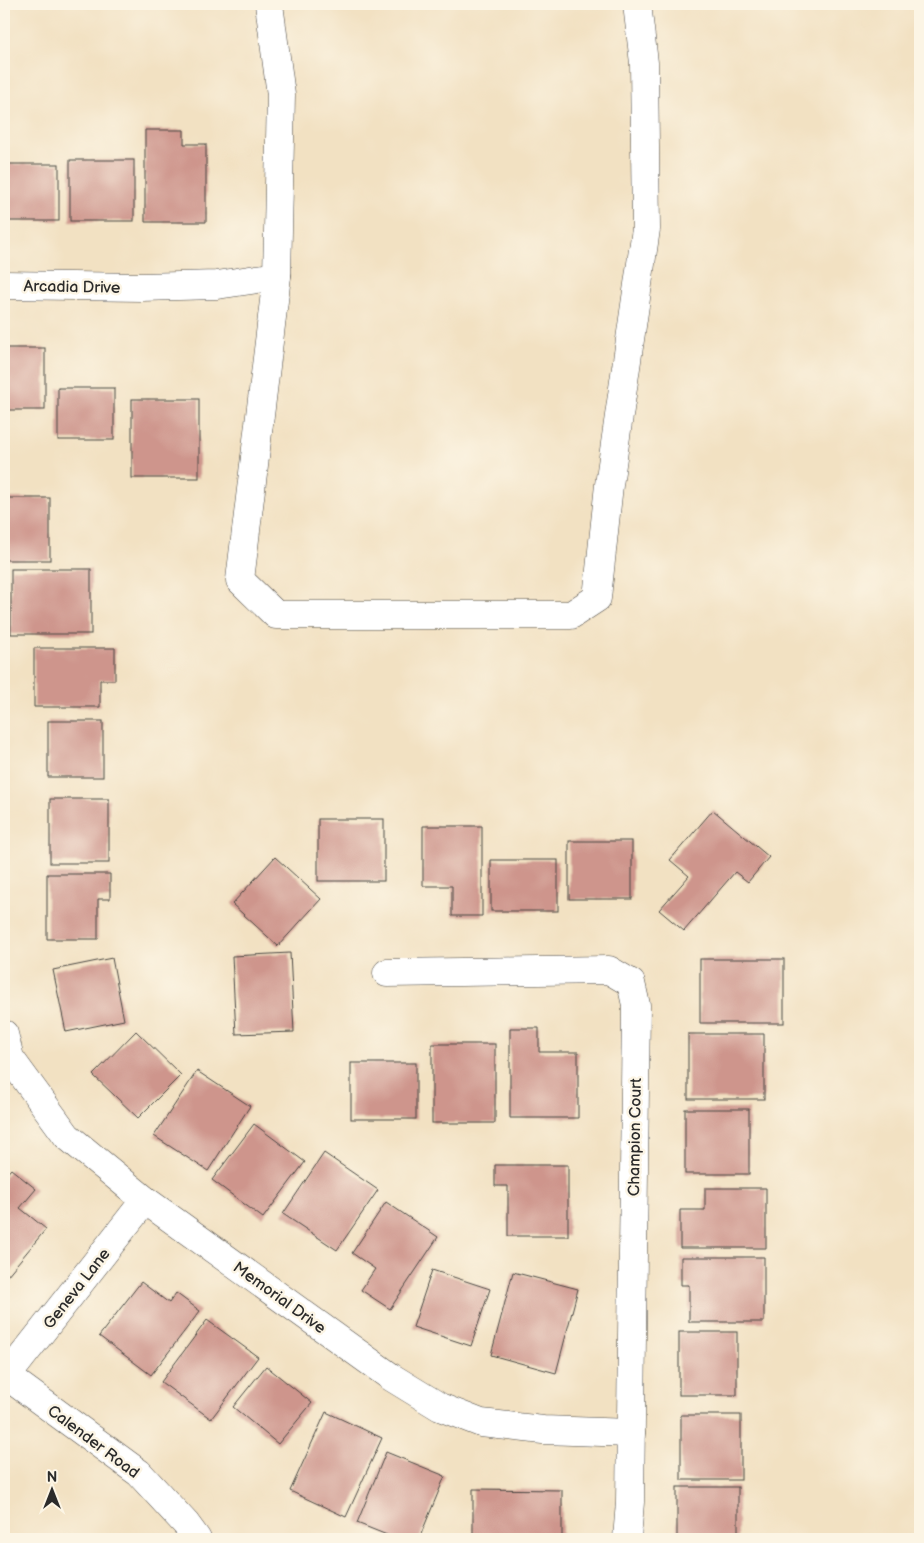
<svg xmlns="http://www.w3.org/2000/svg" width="924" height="1543" font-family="'Balsamiq Sans',sans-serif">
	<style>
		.building { fill: #ce958c }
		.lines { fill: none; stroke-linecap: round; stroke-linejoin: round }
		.minor-casing { stroke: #494642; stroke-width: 29 }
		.minor { stroke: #fff; stroke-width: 28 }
		.labels { text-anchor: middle; stroke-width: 5; stroke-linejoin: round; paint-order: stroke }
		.street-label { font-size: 16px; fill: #2b2b2b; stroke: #fcf5e5 }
	</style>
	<rect width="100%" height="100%" fill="#fcf5e5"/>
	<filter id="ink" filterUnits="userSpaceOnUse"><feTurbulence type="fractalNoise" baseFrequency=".02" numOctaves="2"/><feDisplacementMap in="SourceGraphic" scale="10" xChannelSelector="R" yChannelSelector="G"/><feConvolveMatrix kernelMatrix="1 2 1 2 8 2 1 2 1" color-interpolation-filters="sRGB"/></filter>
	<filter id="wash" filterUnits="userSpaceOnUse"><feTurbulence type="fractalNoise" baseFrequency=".0096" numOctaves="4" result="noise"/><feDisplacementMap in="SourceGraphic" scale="20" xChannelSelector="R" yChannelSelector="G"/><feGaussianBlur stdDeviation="1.12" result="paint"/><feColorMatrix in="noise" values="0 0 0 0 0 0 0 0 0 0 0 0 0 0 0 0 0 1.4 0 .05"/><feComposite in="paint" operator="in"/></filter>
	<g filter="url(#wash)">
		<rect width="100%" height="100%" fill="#f2e1c2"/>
		<g id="blocks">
			<!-- building -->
			<g class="building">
				<path d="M145 130H184V144H206V222H145Z"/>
				<rect x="70" y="160" width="64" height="61"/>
				<rect x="4" y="164" width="55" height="57"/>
				<rect x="4" y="348" width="41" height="62"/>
				<rect x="58" y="388" width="56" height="52"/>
				<rect x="132" y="399" width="67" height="79"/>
				<rect x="4" y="498" width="46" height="62"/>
				<rect x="11" y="569" width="80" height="65"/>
				<path d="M34 648H115V680H100V707H34Z"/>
				<rect x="48" y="721" width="55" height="56"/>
				<rect x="50" y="799" width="59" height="64"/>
				<path d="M713 810 769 857 748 882 735 872 684 931 659 910 689 876 670 860Z"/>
				<rect x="318" y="819" width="66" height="62"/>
				<path d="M423 826H482V916H452V886H423Z"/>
				<rect x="569" y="841" width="63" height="58"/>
				<path d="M275 857 321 899 278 946 232 904Z"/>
				<rect x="491" y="860" width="67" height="51"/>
				<path d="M47 874H110V899H98V939H47Z"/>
				<path d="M290 953 294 1032 236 1034 232 956Z"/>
				<path d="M112 958 124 1020 66 1032 53 970Z"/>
				<rect x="700" y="959" width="84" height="64"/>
				<path d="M510 1028H539V1052H578V1118H510Z"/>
				<path d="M136 1031 181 1075 138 1118 93 1075Z"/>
				<rect x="688" y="1034" width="76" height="65"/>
				<rect x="432" y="1044" width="63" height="79"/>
				<rect x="351" y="1063" width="65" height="56"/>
				<path d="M197 1071 250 1106 208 1171 154 1136Z"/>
				<rect x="685" y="1109" width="64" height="65"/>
				<path d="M254 1124 305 1162 263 1218 212 1180Z"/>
				<path d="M324 1153 378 1190 337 1250 283 1214Z"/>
				<path d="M495 1165H568V1236H508V1186H495Z"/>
				<path d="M11 1169 36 1189 20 1208 46 1229 7 1276 4 1274V1177Z"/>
				<path d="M705 1188H766V1248H680V1210H705Z"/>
				<path d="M386 1202 438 1237 390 1309 361 1290 375 1269 352 1253Z"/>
				<path d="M681 1257H764V1322H689V1285H681Z"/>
				<path d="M432 1270 490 1289 471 1346 413 1327Z"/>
				<path d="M513 1272 578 1289 556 1373 491 1355Z"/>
				<path d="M141 1282 169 1303 176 1293 200 1311 151 1375 99 1336Z"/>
				<path d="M207 1320 258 1357 211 1419 161 1382Z"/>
				<rect x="679" y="1332" width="58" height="63"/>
				<path d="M266 1366 312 1403 278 1444 233 1407Z"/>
				<path d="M326 1412 382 1438 346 1517 290 1491Z"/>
				<rect x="681" y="1415" width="60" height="65"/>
				<path d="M386 1452 445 1476 419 1539H397L357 1523Z"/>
				<rect x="677" y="1487" width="61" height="52"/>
				<path d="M473 1489 562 1490V1539H473Z"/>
			</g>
		</g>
	</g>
	<g filter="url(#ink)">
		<use href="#blocks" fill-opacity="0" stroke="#494642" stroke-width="1"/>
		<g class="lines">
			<!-- minor casing -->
			<g class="minor-casing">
				<g id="minor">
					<path d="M269 4 281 95 277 276 240 580 276 615H571L597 598 609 485 646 229 644 63 637 4"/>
					<path d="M4 285 141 287 217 285 277 276"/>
					<path d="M387 973 609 970 631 983 636 1005 630 1502 627 1539"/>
					<path d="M4 1034 10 1058 67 1136 145 1200 391 1377 440 1407 481 1423 543 1430 631 1433"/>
					<path d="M4 1374 139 1473 186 1524 197 1539"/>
					<path d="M7 1376 145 1200"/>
				</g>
			</g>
			<!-- minor -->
			<use href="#minor" class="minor"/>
		</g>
	</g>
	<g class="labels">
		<!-- street labels -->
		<g class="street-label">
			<text transform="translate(72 286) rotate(1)" y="6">Arcadia Drive</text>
			<text transform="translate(634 1137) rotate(-89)" y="6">Champion Court</text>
			<text transform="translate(76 1288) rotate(-52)" y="6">Geneva Lane</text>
			<text transform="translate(280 1297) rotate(36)" y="6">Memorial Drive</text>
			<text transform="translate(94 1441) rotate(37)" y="6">Calender Road</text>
		</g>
	</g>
	<!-- margin -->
	<rect width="924" height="1543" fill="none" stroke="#fcf5e5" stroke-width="20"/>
	<!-- north arrow -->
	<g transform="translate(52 1490)" stroke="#fcf5e5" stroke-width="4" paint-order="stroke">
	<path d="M0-4L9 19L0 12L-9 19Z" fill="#2b2b2b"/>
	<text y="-8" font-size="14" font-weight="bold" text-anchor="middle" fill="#2b2b2b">N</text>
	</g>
</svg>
